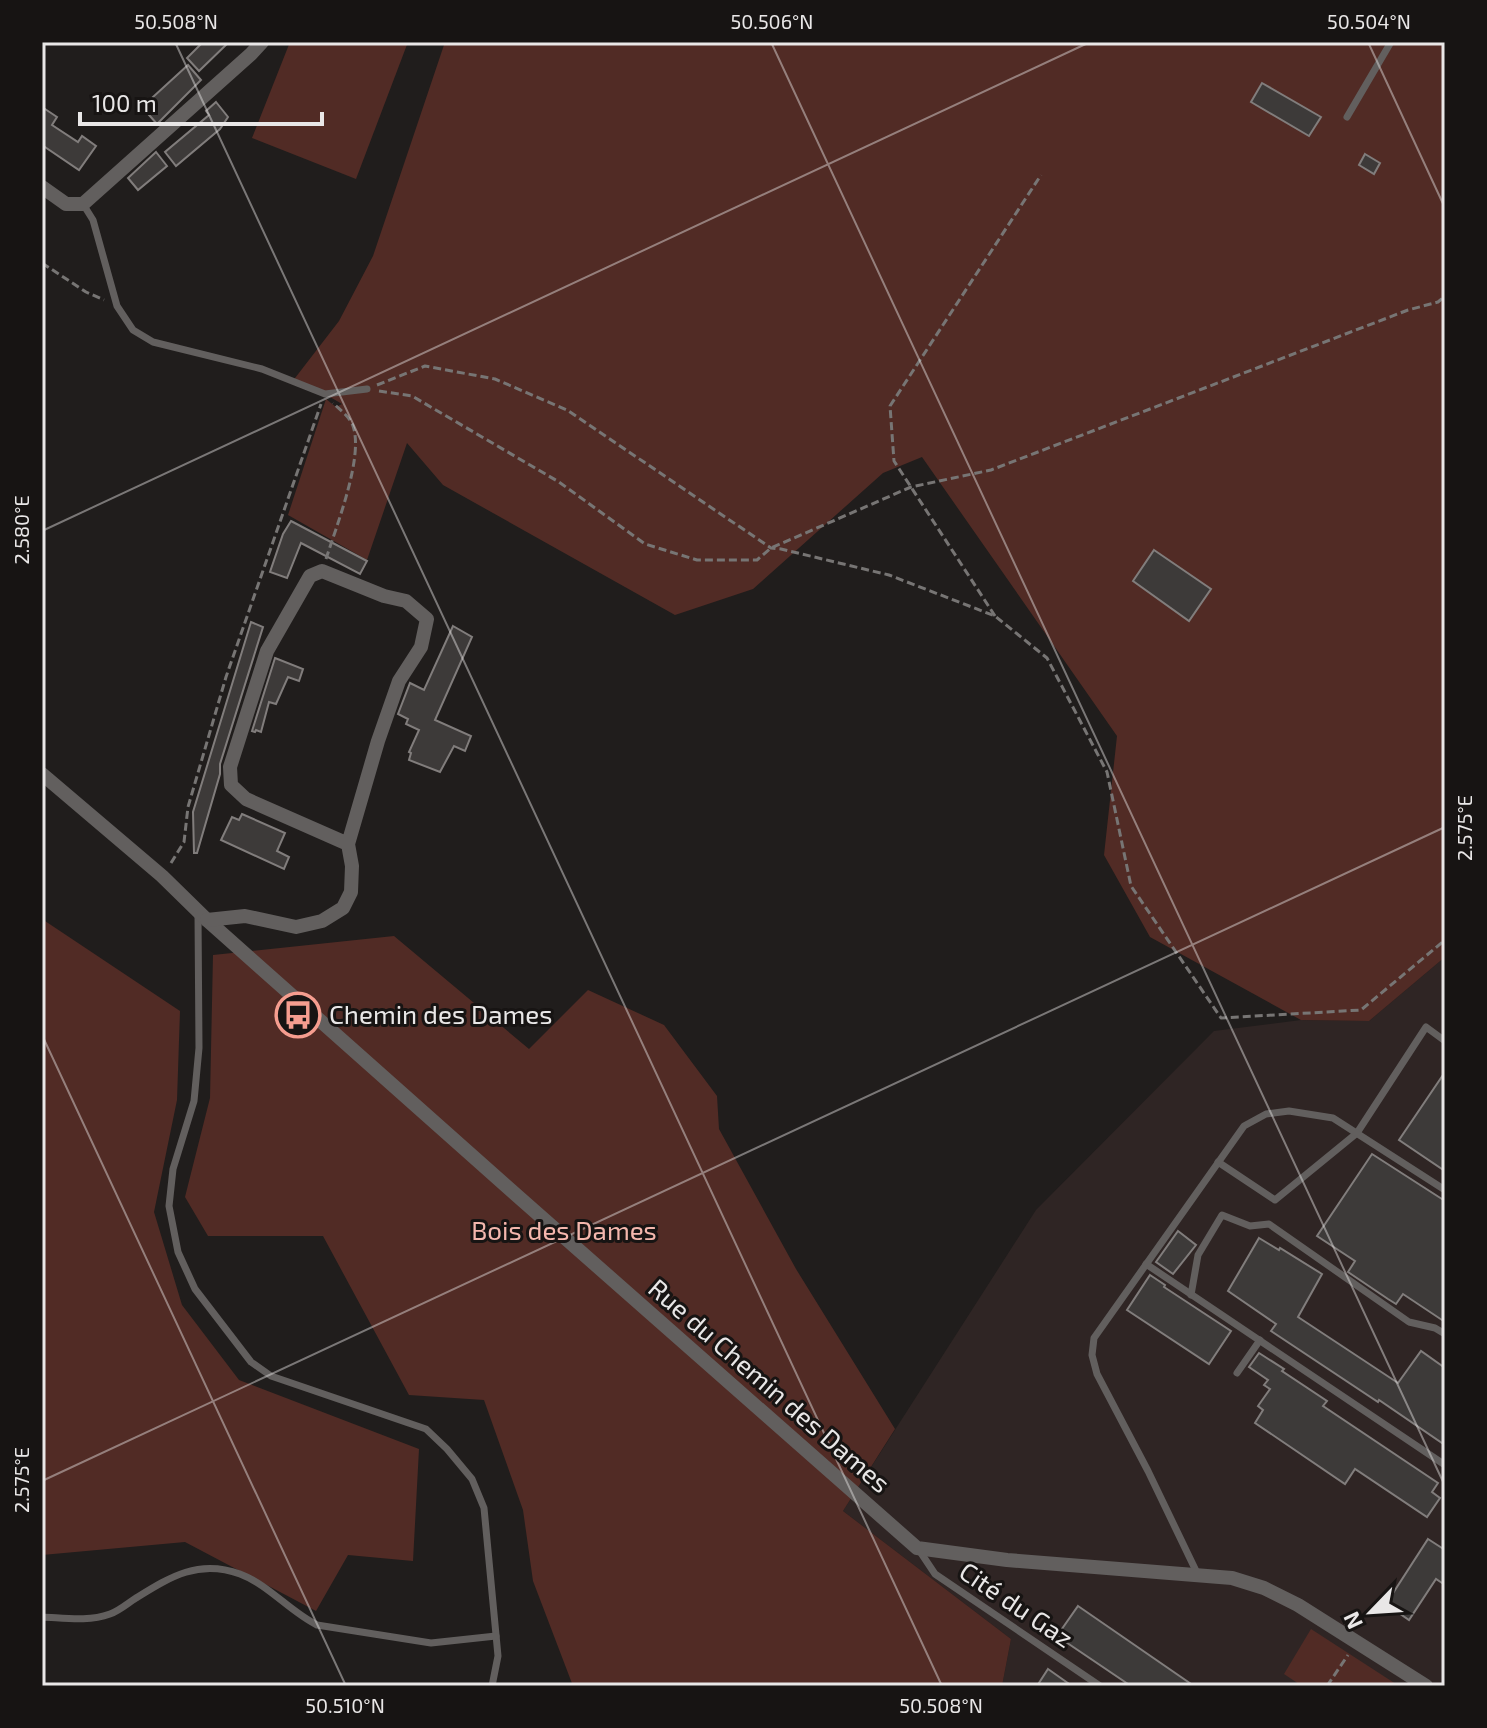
<svg xmlns="http://www.w3.org/2000/svg" width="1487" height="1728" font-family="'Exo 2',sans-serif">
	<style>
		.built { fill: #2f2524 }
		.green { fill: #512b25 }
		.building { fill: #3d3a39; stroke: #817d7c; stroke-width: 2 }
		.lines { fill: none; stroke-linecap: round; stroke-linejoin: round }
		.path { stroke: #777574; stroke-width: 3; stroke-dasharray: 8 4; stroke-linecap: butt }
		.service { stroke: #625f5e; stroke-width: 7 }
		.minor { stroke: #625f5e; stroke-width: 14 }
		.ticks { fill: none; stroke: #e9e7e7; stroke-width: 2; stroke-opacity: 0.45 }
		.labels { text-anchor: middle; stroke-width: 6; stroke-linejoin: round; paint-order: stroke }
		.poi-label { font-size: 26px; fill: #e9e7e7; stroke: #171413; text-anchor: start }
		.park-label { font-size: 26px; fill: #f4b7ad; stroke: #171413 }
		.street-label { font-size: 26px; fill: #e9e7e7; stroke: #171413 }
		.neatline { fill: none; stroke: #e9e7e7; stroke-width: 3 }
		.ticks-label { font-size: 20px; text-anchor: middle; fill: #e9e7e7 }
	</style>
	<rect width="100%" height="100%" fill="#201d1c"/>
	<!-- built -->
	<path class="built" d="M1445 957V1686H1002L1011 1639 843 1511 1036 1210 1214 1031 1301 1020 1369 1021Z"/>
	<!-- green -->
	<g class="green">
		<path d="M290 42H408L356 179 252 138Z"/>
		<path d="M445 42H1445V957L1369 1021 1301 1020 1150 937 1104 855 1117 736 922 457 883 473 753 589 675 615 443 485 407 443 367 560 288 515 326 399 336 407 342 404 325 394 292 382 339 321 373 256Z"/>
		<path d="M42 919 180 1011 177 1100 154 1212 182 1305 239 1380 419 1449 413 1561 348 1555 316 1611 185 1542 42 1555Z"/>
		<path d="M394 936 529 1049 588 990 664 1025 717 1096 719 1129 796 1269 895 1429 843 1511 1011 1639 1002 1686H573L533 1581 523 1510 484 1400 409 1395 323 1236H208L185 1197 210 1098 213 955Z"/>
		<path d="M1311 1629 1399 1686H1302L1284 1674Z"/>
	</g>
	<!-- building -->
	<g class="building">
		<path d="M203 42H229L199 71 187 58Z"/>
		<path d="M188 65 201 80 157 124 142 107Z"/>
		<path d="M1262 83 1321 117 1309 136 1251 102Z"/>
		<path d="M216 102 228 117 220 129 176 166 165 152 209 115 206 111Z"/>
		<path d="M42 107 57 117 52 125 78 142 82 136 96 146 79 170 42 145Z"/>
		<path d="M156 152 167 166 138 190 128 178Z"/>
		<path d="M1365 154 1380 163 1374 174 1359 165Z"/>
		<path d="M291 521 367 561 360 574 301 543 287 578 270 572 283 534Z"/>
		<path d="M1154 550 1211 589 1189 621 1133 581Z"/>
		<path d="M251 622 263 627 220 764V774L197 853H194L193 812Z"/>
		<path d="M453 626 472 637 435 720 471 736 465 751 454 746 440 772 409 760 411 753 409 752 419 730 406 724 408 719 398 714 410 683 424 690Z"/>
		<path d="M275 658 303 669 299 681 288 677 276 704 269 702 261 732 256 730 255 732 252 731Z"/>
		<path d="M242 814 285 833 277 851 289 857 284 869 221 840 232 817 239 820Z"/>
		<path d="M1445 1072V1171L1399 1140Z"/>
		<path d="M1372 1154 1445 1201V1322L1403 1294 1396 1304 1388 1299 1348 1272 1355 1261 1317 1236Z"/>
		<path d="M1178 1231 1196 1245 1173 1274 1156 1262Z"/>
		<path d="M1259 1238 1279 1250 1280 1248 1322 1274 1298 1317 1398 1383 1421 1351 1445 1368V1445L1379 1400 1378 1402 1271 1331 1276 1324 1228 1291Z"/>
		<path d="M1150 1275 1165 1285 1164 1287 1231 1331 1209 1364 1127 1310Z"/>
		<path d="M1259 1353 1284 1369 1282 1371 1327 1401 1323 1406 1438 1483 1432 1492 1440 1498 1427 1517 1355 1469 1345 1484 1255 1423 1263 1410 1258 1406 1270 1389 1264 1385 1268 1380 1249 1367Z"/>
		<path d="M1428 1539 1445 1550V1585L1436 1579 1409 1620 1386 1604Z"/>
		<path d="M1078 1606 1194 1686H1131L1057 1636Z"/>
		<path d="M1048 1669 1072 1686H1037Z"/>
	</g>
	<g class="lines">
		<!-- path -->
		<g class="path">
			<path d="M42 263 86 292 104 300"/>
			<path d="M377 385 425 366 495 379 567 410 771 548 781 549 889 575 995 616 1047 658 1107 772 1131 886 1221 1018 1361 1010 1445 940"/>
			<path d="M379 391 412 396 559 482 645 544 697 560H757L771 548 911 487 991 470 1408 310 1438 302 1445 296"/>
			<path d="M326 559C336 527 364 457 353 426 350 417 340 410 333 403"/>
			<path d="M995 616 894 461 890 406 1041 175"/>
			<path d="M171 863 184 842 188 807 226 677 321 404"/>
			<path d="M1327 1686 1348 1655"/>
		</g>
		<!-- service -->
		<g class="service">
			<path d="M1347 117 1391 42"/>
			<path d="M83 204 93 220 117 306 133 330 153 342 262 369 325 394 367 389"/>
			<path d="M198 914 199 1048 194 1101 173 1169 169 1206 178 1252 195 1289 251 1362 271 1376 426 1429 447 1449 472 1479 484 1508 498 1656 492 1686"/>
			<path d="M1218 1162 1275 1200 1357 1133 1426 1027 1445 1041"/>
			<path d="M1146 1264 1445 1465"/>
			<path d="M1191 1295 1198 1255 1222 1215 1250 1226 1269 1224 1409 1322 1435 1328 1445 1334"/>
			<path d="M1237 1373 1260 1340"/>
			<path d="M919 1550 935 1574 1100 1686"/>
			<path d="M1198 1575 1148 1471 1097 1374 1092 1355 1094 1338 1244 1126 1266 1114 1289 1111 1333 1118 1445 1190"/>
			<path d="M42 1617C65 1618 88 1622 110 1614 119 1611 128 1603 136 1598 170 1577 198 1559 240 1574 269 1585 289 1611 317 1625L431 1643 496 1636"/>
		</g>
		<!-- minor -->
		<g class="minor">
			<path d="M42 187 66 204H83L251 54 262 42"/>
			<path d="M42 774 162 876 207 920 522 1200 917 1548 1007 1560 1232 1578 1264 1588 1298 1605 1426 1686"/>
			<path d="M207 920 245 916 296 927 322 921 343 908 351 892 352 866 348 844 378 741 399 681 421 647 427 619 406 601 384 596 322 571 310 576 267 651 230 767 231 785 246 799 348 844"/>
		</g>
	</g>
	<!-- ticks -->
	<path class="ticks" d="M175 42 942 1686M771 42 1445 1486M1368 42 1445 208M42 531 1090 42M42 1035 346 1686M42 1481 1445 827"/>
	<!-- icons -->
	<defs>
		<g id="bus-ring" transform="scale(2.3)"><circle r="9.5" fill="#171413" stroke="#f59d8f" stroke-width="1.5"/><path d="M-5-6H5V4H4V6H2V4H-2V6H-4V4H-5ZM-3.5-4V0h7V-4ZM-3.5 1.2v1.5H-2V1.2ZM2 1.2v1.5H3.5V1.2Z" fill="#f59d8f"/></g>
	</defs>
	<g fill-rule="evenodd">
		<use href="#bus-ring" x="298" y="1015"/>
	</g>
	<g class="labels">
		<!-- poi labels -->
		<g class="poi-label">
			<text x="329" y="1024">Chemin des Dames</text>
		</g>
		<!-- park labels -->
		<g class="park-label">
			<text x="564" y="1240">Bois des Dames</text>
		</g>
		<!-- street labels -->
		<g class="street-label">
			<text transform="translate(769 1386) rotate(41)" y="9">Rue du Chemin des Dames</text>
			<text transform="translate(1016 1605) rotate(34)" y="9">Cité du Gaz</text>
		</g>
	</g>
	<!-- border -->
	<rect width="1487" height="1728" fill="none" stroke="#171413" stroke-width="88"/>
	<!-- north arrow -->
	<g transform="translate(1371 1612) rotate(245)" stroke="#171413" stroke-width="6" paint-order="stroke">
	<path d="M0-6L14 30L0 20L-14 30Z" fill="#e9e7e7"/>
	<text y="-12" font-size="22" font-weight="bold" text-anchor="middle" fill="#e9e7e7">N</text>
	</g>
	<!-- scale -->
	<path d="M80 112v12h242v-12" fill="none" stroke="#e9e7e7" stroke-width="4"/>
	<text x="92" y="112" font-size="24" fill="#e9e7e7" stroke="#171413" stroke-width="6" paint-order="stroke">100 m</text>
	<rect x="44" y="44" width="1399" height="1640" class="neatline"/>
	<g class="ticks-label">
		<text x="176" y="29">50.508°N</text>
		<text x="772" y="29">50.506°N</text>
		<text x="1369" y="29">50.504°N</text>
		<text transform="translate(22 530) rotate(-90)" y="7">2.580°E</text>
		<text transform="translate(1465 828) rotate(-90)" y="7">2.575°E</text>
		<text transform="translate(22 1480) rotate(-90)" y="7">2.575°E</text>
		<text x="345" y="1713">50.510°N</text>
		<text x="941" y="1713">50.508°N</text>
	</g>
</svg>
